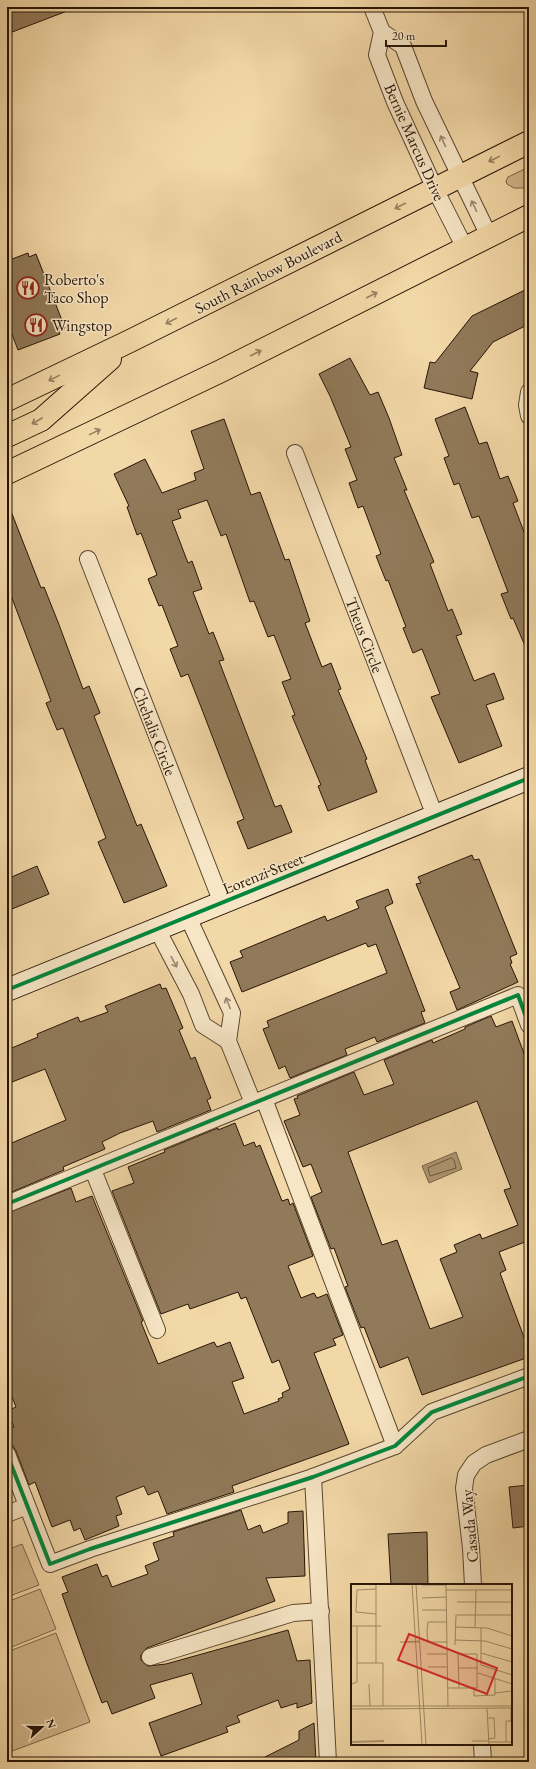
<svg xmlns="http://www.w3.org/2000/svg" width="536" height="1769" font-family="'EB Garamond',serif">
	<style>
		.green { fill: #d0b78c; stroke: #7c664a }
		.water { fill: #ae9671; stroke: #786247 }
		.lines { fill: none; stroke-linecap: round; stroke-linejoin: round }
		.shore { stroke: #6a563c; stroke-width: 1 }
		.building { fill: #917a5a; stroke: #271507; fill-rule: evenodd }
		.street-casing { stroke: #5a462f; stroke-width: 18 }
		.secondary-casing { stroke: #271507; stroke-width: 24 }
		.primary-casing { stroke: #271507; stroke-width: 24 }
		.street { stroke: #f7e6c6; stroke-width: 16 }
		.secondary { stroke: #f7e6c6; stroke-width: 22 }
		.primary { stroke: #f3d8a7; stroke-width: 22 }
		.cycleway-casing { stroke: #f7e6c6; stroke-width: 6 }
		.cycleway { stroke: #00873e; stroke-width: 4 }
		.oneway { stroke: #998870 }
		.oneway2 { stroke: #97805f }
		.labels { text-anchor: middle; stroke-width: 3; stroke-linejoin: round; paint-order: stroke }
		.street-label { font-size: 16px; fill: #271507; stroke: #f7e6c6 }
		.poi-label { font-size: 16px; fill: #271507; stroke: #f7e6c6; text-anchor: start }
		.inset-river { fill: none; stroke: #ae9671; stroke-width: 2 }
		.inset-road { fill: none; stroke: #a18a67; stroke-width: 1 }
		.view { fill: #d62828; fill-opacity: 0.15; stroke: #d62828; stroke-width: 2 }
		.inset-edge { fill: none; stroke: #271507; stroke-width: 2 }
	</style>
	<rect width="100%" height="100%" fill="#f3d8a7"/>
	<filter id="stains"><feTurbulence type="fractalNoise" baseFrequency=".005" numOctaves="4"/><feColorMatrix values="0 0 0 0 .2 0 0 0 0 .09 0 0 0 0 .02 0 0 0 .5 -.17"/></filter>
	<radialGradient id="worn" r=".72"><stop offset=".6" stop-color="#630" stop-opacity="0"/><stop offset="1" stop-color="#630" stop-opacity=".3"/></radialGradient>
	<!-- green -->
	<g class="green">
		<path d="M529 167V188H514L507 184 506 181 508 177Z"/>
		<path d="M22 1544 39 1585 7 1597V1550Z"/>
		<path d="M40 1589 56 1629 7 1649V1602Z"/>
		<path d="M56 1633 90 1722 7 1753V1652Z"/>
	</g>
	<!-- water -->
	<path class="water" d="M456 1152 462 1169 429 1183 422 1166Z"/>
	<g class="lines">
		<!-- shore -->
		<path class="shore" d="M452 1158 454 1160 456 1168 430 1176 428 1168Z"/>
	</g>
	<!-- building -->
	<g class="building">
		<path d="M7 7H75V8L7 34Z"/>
		<path d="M28 253 29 257 36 254 65 328 58 330 60 334 18 350 7 321V261Z"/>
		<path d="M529 288V324L493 342 470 371 478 373 472 399 424 388 430 362 435 363 472 316Z"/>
		<path d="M350 358 370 395 378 392 389 418 402 455 394 458 407 490H404L434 562 430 564 448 611 452 609 462 634 456 636 474 681 494 673 504 699 486 705 502 746 459 763 431 697 440 694 422 649 413 653 403 628 406 627 388 580 386 581 376 556 381 554 363 506 358 508 349 483 357 480 345 449 351 447 330 396 319 374Z"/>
		<path d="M465 407 479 444 487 442 500 479 508 476 518 501 513 503 529 545V655L513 618 511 619 501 594 508 592 479 516 472 518 459 483 454 485 444 458 449 456 435 419Z"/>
		<path d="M224 419 251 495 260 492 285 560 289 559 310 621 305 623 322 667 331 663 341 689 338 690 367 759 365 760 377 792 328 811 318 786 321 785 292 716 295 715 282 682 291 679 274 635 268 637 254 601 250 602 226 534 221 536 207 500 178 510 181 518 172 521 188 563 192 561 202 589 193 592 209 634 213 632 224 660 219 661 275 807 281 805 292 832 248 849 237 822 244 819 201 707 188 674 181 677 170 649 178 646 162 605 159 606 148 579 157 575 141 533 137 535 127 507 129 506 114 474 145 459 162 493 196 480 194 473 204 469 191 431Z"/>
		<path d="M7 501 41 588 44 587 58 622 83 689 89 686 100 713 94 716 110 757 137 826 141 824 167 886 124 903 98 842 106 838 63 728 57 730 46 703 51 701 7 585Z"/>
		<path d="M472 855 474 860 479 859 517 954 510 957 512 963 510 964 518 982 457 1010 450 992 460 988 416 884 421 883 418 877Z"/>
		<path d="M37 866 49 894 7 911V879Z"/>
		<path d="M388 889 393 903 385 907 425 1011 421 1012 425 1023 377 1042 375 1037 345 1049 347 1055 290 1078 285 1066 279 1069 263 1029 269 1027 267 1021 387 973 376 944 368 947 366 943 242 992 230 962 243 957 240 951 325 916 327 921 359 908 356 901Z"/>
		<path d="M160 984 162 989 166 988 183 1028 179 1030 191 1059 195 1057 211 1098 207 1100 211 1110 157 1132 153 1121 120 1133 102 1142 105 1149 63 1167 64 1170 7 1194V1145L66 1120 45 1069 7 1084V1050L38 1037 37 1034 78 1017 80 1022 108 1012 105 1006Z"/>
		<path d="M491 1016 496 1027 512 1021 529 1067V1250L525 1242 499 1252 506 1270 500 1273 525 1340 529 1338V1357L422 1395 408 1357 380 1368 364 1327 361 1328 345 1287 348 1286 334 1248 331 1249 311 1197 322 1192 311 1164 303 1167 284 1121 300 1115 294 1099 298 1098 297 1096 354 1072 364 1095 394 1084 384 1060 432 1040 433 1043 465 1029V1027ZM477 1101 511 1188 504 1190 518 1225 482 1239 480 1234 454 1245 457 1252 440 1259 463 1317 430 1329 397 1240 382 1245 348 1152Z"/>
		<path d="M235 1123 244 1146 254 1142 256 1147 260 1145 282 1201 288 1199 290 1205 293 1203 313 1256 288 1266 301 1298 314 1293 317 1298 327 1294 343 1335 333 1339 336 1345 314 1353 349 1444 232 1486 234 1492 167 1514 158 1491 148 1495 144 1486 116 1497 122 1514 116 1516 119 1526 85 1540 80 1528 74 1531 70 1520 52 1527 35 1482 29 1485 16 1451 13 1446 7 1445V1428L14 1427 7 1411 16 1407 7 1385V1213L71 1188 76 1202 92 1196 143 1321 141 1322 158 1364 214 1342 217 1347 230 1342 244 1378 232 1382 244 1414 279 1401 278 1399 283 1397 282 1393 290 1389 279 1360 272 1363 246 1297 241 1299 238 1292 190 1309 188 1304 161 1314 112 1191 134 1183 128 1167 165 1152 164 1150 218 1128V1130Z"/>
		<path d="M529 1485V1526L513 1528 509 1487Z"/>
		<path d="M241 1510 248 1530 260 1525 263 1533 288 1523V1512L303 1511 305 1576 266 1578 275 1601 147 1648 141 1655V1660L148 1666 166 1664 288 1630 297 1661 310 1660 312 1703 297 1708V1703L281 1708 278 1700 237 1716 240 1722 226 1727 228 1732 161 1756 149 1723 202 1704 192 1673 150 1685 155 1698 112 1714 107 1701 102 1703 86 1661 62 1594 68 1592 62 1577 97 1564 102 1577 107 1575 112 1587 148 1574 145 1566 159 1560 153 1543 174 1536 173 1532Z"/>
		<path d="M427 1532 428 1584 391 1585 388 1534Z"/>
		<path d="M314 1723 316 1762H255L299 1740V1731Z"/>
	</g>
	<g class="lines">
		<!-- street casing -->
		<g class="street-casing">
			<g id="street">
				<path d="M372 7 382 32 377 55 395 102 435 189 465 248"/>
				<path d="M382 32 403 46 424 101 489 236"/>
				<path d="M529 392 527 405 529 416"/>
				<path d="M295 453 435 816"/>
				<path d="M88 559 222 903"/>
				<path d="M188 917 232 1013 228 1041 253 1103"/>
				<path d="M157 929 191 994 203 1025 228 1041"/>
				<path d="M264 1099 395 1446"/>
				<path d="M93 1170 157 1330"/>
				<path d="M7 1204 518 995 529 1025"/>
				<path d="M7 1454 50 1564 90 1549 313 1477 395 1446 432 1412 529 1376"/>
				<path d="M313 1477 328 1762"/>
				<path d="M7 1514 27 1506"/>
				<path d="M473 1585 471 1548 464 1488 466 1475 474 1463 486 1455 529 1439"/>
				<path d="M150 1657 293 1613 321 1611"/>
				<path d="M482 1744 483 1762"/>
			</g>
		</g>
		<!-- secondary casing -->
		<g class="secondary-casing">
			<path id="secondary" d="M7 990 529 778"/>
		</g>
		<!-- primary casing -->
		<g class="primary-casing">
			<g id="primary">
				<path d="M7 400 130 341 529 142"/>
				<path d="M7 436 41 420 110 359"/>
				<path d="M7 473 221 371 529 216"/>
			</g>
		</g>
		<!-- street -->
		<use href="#street" class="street"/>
		<!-- secondary -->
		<use href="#secondary" class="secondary"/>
		<!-- primary -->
		<use href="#primary" class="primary"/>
		<!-- cycleway casing -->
		<g class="cycleway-casing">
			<g id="cycleway">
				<path d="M7 990 529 778"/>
				<path d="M7 1204 518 995 529 1025"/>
				<path d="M7 1454 50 1564 90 1549 313 1477 395 1446 432 1412 529 1376"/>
			</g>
		</g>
		<!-- cycleway -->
		<use href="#cycleway" class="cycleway"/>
	</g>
	<!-- one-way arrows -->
	<defs><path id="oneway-shaft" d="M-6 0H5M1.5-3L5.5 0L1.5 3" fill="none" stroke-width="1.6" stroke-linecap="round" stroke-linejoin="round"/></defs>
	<g class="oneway">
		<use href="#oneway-shaft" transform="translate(443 141) rotate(-115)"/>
		<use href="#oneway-shaft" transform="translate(474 206) rotate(-116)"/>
		<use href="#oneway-shaft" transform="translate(174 962) rotate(62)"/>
		<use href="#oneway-shaft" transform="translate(228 1003) rotate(-112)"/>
	</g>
	<g class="oneway2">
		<use href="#oneway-shaft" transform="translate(494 159) rotate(154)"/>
		<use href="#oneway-shaft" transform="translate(400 206) rotate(153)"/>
		<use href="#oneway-shaft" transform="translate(372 295) rotate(-27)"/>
		<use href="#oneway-shaft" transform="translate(171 321) rotate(153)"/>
		<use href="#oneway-shaft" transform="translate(256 353) rotate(-27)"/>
		<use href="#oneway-shaft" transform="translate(54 378) rotate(154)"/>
		<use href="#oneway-shaft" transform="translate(37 421) rotate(150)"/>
		<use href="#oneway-shaft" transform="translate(95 432) rotate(-26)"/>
	</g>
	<!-- icons -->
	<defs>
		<g id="restaurant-ring" transform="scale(1.15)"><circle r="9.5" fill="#f7e6c6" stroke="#8f2418" stroke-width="1.5"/><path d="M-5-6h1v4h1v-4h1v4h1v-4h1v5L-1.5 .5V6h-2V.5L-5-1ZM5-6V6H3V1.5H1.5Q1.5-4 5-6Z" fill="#8f2418"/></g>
	</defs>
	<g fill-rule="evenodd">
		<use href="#restaurant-ring" x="28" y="288"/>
		<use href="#restaurant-ring" x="36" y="325"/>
	</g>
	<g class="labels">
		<!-- street labels -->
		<g class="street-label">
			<text transform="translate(415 142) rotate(66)" y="6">Bernie Marcus Drive</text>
			<text transform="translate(268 272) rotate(-27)" y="6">South Rainbow Boulevard</text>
			<text transform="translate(365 635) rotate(69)" y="6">Theus Circle</text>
			<text transform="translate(155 731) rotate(69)" y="6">Chehalis Circle</text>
			<text transform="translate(263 873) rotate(-22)" y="6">Lorenzi Street</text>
			<text transform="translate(469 1526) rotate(-95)" y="6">Casada Way</text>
		</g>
		<!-- poi labels -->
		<g class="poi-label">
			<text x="44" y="285">Roberto's<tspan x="44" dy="18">Taco Shop</tspan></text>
			<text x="52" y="331">Wingstop</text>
		</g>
	</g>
	<!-- overview -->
	<g transform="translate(351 1584)">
		<rect width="161" height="161" fill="#f3d8a7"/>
		<path class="inset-river" d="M0 158 33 157"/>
		<path class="inset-road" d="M25 0V79M61 0 71 161M65 0 75 161M95 0 97 123M71 1H95M25 5 6 6 5 28 25 30M95 6H161M71 14 95 13M106 18H161M71 26H96M96 38H77L76 48 77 58H96M0 42H30M104 43 136 44 161 52M124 43 125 6M130 44V81L161 91M104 56 134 57 161 65M49 58H69M56 58 69 57M104 61 105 31H161M130 69 161 78M76 70H96M6 79H32V122M77 83H97M107 84H127M127 89 161 100M0 100 6 98V42M18 100 19 122M97 104H126V70H107L108 104M123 104V112L144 111V95M144 109 161 107M0 122H161M136 124 138 161M160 124V137M0 125 161 124M136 134H143L144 154 137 155M121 157H137M138 158H161M155 158V137H161"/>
		<path class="view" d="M58 50 146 84 136 110 47 76Z"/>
		<rect width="161" height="161" class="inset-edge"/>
	</g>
	<!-- margin -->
	<rect width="536" height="1769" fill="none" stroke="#f3d8a7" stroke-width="24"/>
	<rect x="8" y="8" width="520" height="1753" fill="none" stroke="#271507" stroke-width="2"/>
	<rect x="12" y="12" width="512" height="1745" fill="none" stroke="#271507"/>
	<!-- north arrow -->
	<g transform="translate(42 1727) rotate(69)" stroke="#f7e6c6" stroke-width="3" paint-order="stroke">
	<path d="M0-3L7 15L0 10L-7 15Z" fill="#271507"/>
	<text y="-6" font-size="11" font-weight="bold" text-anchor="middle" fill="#271507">N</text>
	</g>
	<!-- scale -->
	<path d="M386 40v6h60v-6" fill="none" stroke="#271507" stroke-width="2"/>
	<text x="392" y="40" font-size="12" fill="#271507" stroke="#f7e6c6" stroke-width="3" paint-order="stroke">20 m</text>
	<rect width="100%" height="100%" filter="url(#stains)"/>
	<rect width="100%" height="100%" fill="url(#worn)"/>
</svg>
